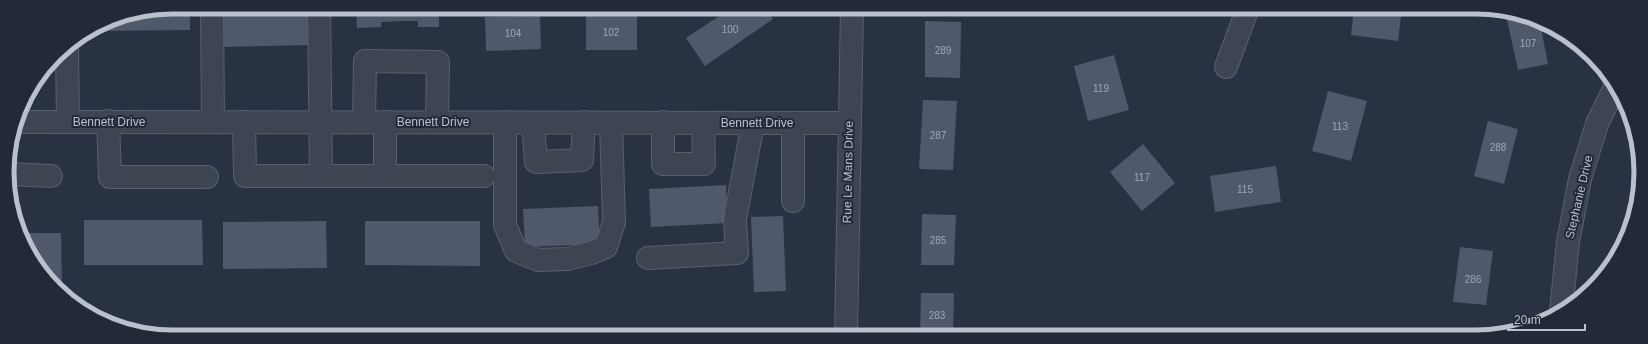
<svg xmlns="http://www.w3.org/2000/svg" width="1648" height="344" font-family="Arial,sans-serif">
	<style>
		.building { fill: #4f596b }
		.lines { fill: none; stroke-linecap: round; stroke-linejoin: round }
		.minor-casing { stroke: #58606d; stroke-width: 24 }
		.minor { stroke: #3d4552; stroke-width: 22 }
		.labels { text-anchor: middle; stroke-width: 4; stroke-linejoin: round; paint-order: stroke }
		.number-label { font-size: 10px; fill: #9fa6b4 }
		.street-label { font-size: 12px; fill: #bac0cc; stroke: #222a38 }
		.rim { fill: none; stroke: #bac0cc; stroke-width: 5 }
	</style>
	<rect width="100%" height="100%" fill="#293243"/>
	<!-- building -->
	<g class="building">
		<path d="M172 7H190V30L92 31 109 19Z"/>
		<path d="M221 7H313L314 45 222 47Z"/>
		<path d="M356 7H439V27H418V21H403L381 22V27L357 28Z"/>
		<path d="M731 8H765L773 19 705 66 686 38Z"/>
		<path d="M1354 8H1402L1398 41 1351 35Z"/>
		<path d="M1505 11 1540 23 1548 64 1518 70Z"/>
		<rect x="586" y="15" width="51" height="35"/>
		<path d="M540 16 541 49 486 51 485 17Z"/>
		<path d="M925 21 961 22 960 78 925 77Z"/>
		<path d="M1114 55 1129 110 1088 121 1074 66Z"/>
		<path d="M1328 91 1367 101 1351 161 1312 151Z"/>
		<path d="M923 100 957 101 953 170 919 169Z"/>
		<path d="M1488 121 1518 129 1504 184 1474 176Z"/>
		<path d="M1143 144 1175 183 1142 211 1110 172Z"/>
		<path d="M1276 166 1281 202 1215 212 1210 176Z"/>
		<path d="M726 185 728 223 651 227 649 189Z"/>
		<path d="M598 206 600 244 525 247 523 209Z"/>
		<path d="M922 214 956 215 954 265H921Z"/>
		<path d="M783 216 786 291 754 292 751 217Z"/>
		<path d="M84 220H202L203 265H84Z"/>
		<path d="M326 221 327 268 223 269V222Z"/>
		<path d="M365 221H480V266L365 265Z"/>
		<path d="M21 233H61L62 286 55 287 48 281Z"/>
		<path d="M1460 247 1493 251 1486 305 1453 302Z"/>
		<path d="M921 293H954L953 336H920Z"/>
	</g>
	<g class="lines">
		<!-- minor casing -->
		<g class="minor-casing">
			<g id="minor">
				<path d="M212 7 213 122"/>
				<path d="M319 7 321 176"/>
				<path d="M67 48 68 122"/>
				<path d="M1226 67 1248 8"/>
				<path d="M108 121 110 177H207"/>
				<path d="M17 122 849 123"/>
				<path d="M244 122 245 176H484"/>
				<path d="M364 122 365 61 438 62 437 122"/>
				<path d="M505 122V225L516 251 538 260 568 259 591 253 606 247 614 222 611 123"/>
				<path d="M663 122V164H704L703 123"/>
				<path d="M533 123 536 162 582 160 584 122"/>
				<path d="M793 123V201"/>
				<path d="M9 174 51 176"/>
				<path d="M385 176V122"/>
				<path d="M648 258 737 253 735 219 753 123"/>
				<path d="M1561 311 1568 242 1580 179 1597 124 1615 87"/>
				<path d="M846 336 852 8"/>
			</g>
		</g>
		<!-- minor -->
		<use href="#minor" class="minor"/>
	</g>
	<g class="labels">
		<!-- number labels -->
		<g class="number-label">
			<text x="730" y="33">100</text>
			<text x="611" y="36">102</text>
			<text x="513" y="37">104</text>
			<text x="1528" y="47">107</text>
			<text x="943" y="54">289</text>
			<text x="1101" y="92">119</text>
			<text x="1340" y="130">113</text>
			<text x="938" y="139">287</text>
			<text x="1498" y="151">288</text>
			<text x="1142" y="181">117</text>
			<text x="1245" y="193">115</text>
			<text x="938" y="244">285</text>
			<text x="1473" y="283">286</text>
			<text x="937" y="319">283</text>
		</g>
		<!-- street labels -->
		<g class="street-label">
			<text x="109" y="126">Bennett Drive</text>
			<text x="433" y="126">Bennett Drive</text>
			<text x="757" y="127">Bennett Drive</text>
			<text transform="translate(848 172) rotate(-89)" y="4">Rue Le Mans Drive</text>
			<text transform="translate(1579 197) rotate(-77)" y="4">Stephanie Drive</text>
		</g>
	</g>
	<!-- crop -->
	<path d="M0 0H1648V344H0ZM172 14H1476A158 158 0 0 1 1634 172V172A158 158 0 0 1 1476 330H172A158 158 0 0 1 14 172V172A158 158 0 0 1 172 14Z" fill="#222a38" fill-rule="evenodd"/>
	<path class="rim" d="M172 14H1476A158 158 0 0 1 1634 172V172A158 158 0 0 1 1476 330H172A158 158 0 0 1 14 172V172A158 158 0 0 1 172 14Z"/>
	<!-- scale -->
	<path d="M1508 324v6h77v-6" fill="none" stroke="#bac0cc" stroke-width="2"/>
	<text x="1514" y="324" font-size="12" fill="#bac0cc" stroke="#222a38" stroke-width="3" paint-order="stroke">20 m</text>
</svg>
